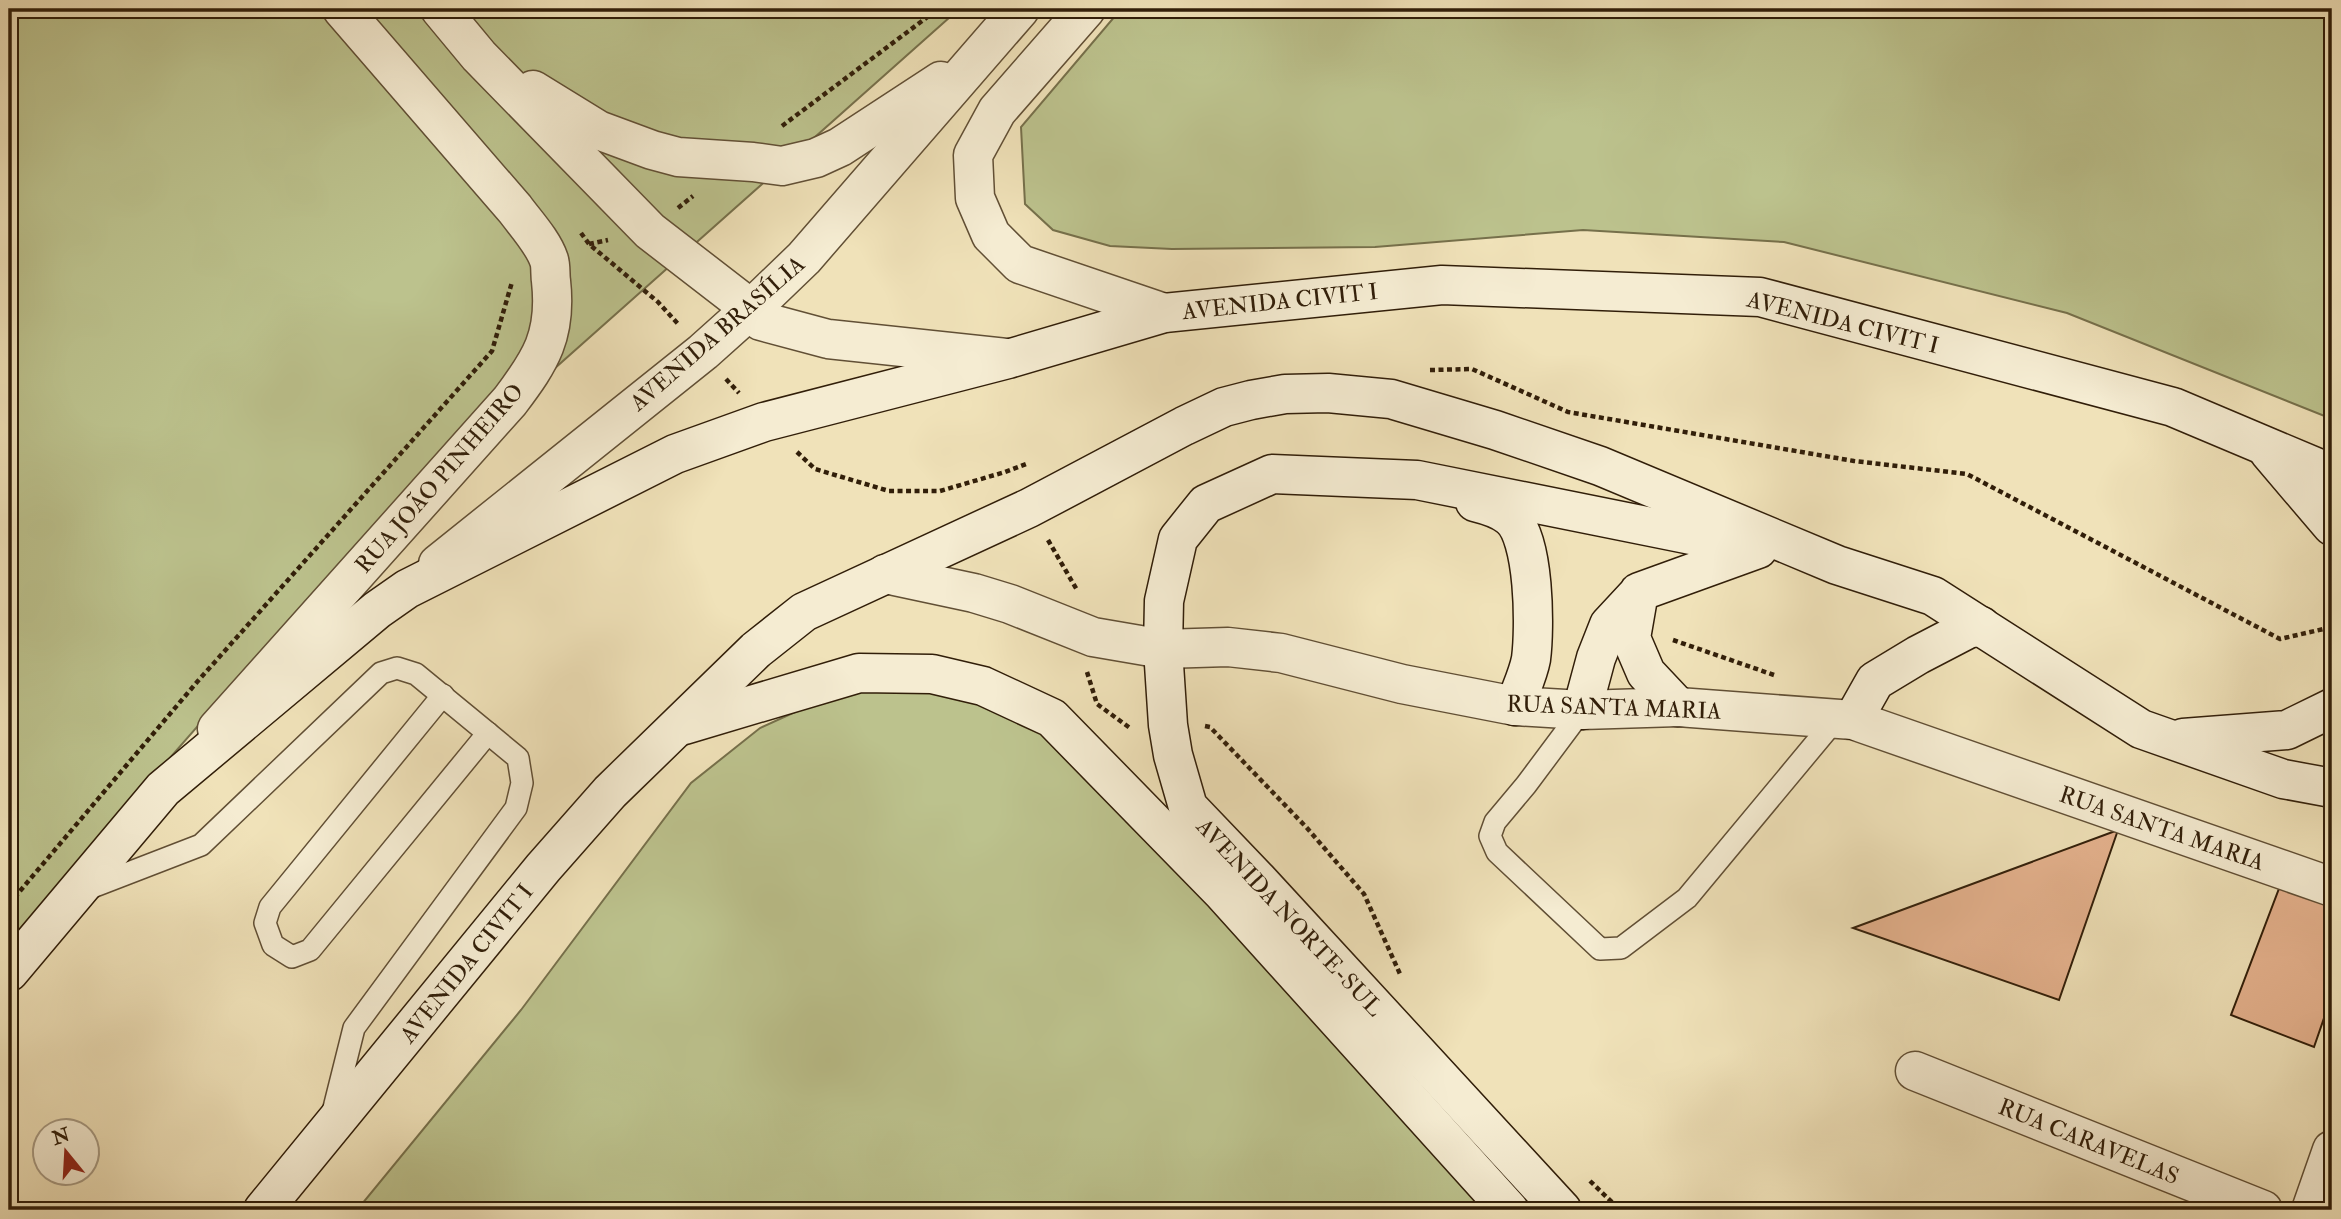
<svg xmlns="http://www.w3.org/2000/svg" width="2341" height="1219" font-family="'IM FELL Double Pica',serif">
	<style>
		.green { fill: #bcc28d; stroke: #76704b; stroke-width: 2 }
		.building { fill: #e5b28e; stroke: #311e09; stroke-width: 2 }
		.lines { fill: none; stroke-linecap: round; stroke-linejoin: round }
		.service-casing { stroke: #614f35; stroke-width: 24 }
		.minor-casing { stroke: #614f35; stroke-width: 41 }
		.tertiary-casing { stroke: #614f35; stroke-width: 41 }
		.secondary-casing { stroke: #311e09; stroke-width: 41 }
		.path { stroke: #311e09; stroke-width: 4.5; stroke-dasharray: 5 3.5; stroke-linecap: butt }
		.service { stroke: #f5ecd2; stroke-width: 21 }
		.minor { stroke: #f5ecd2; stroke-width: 38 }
		.tertiary { stroke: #f5ecd2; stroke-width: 38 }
		.secondary { stroke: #f5ecd2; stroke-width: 38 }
		.labels { text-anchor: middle; stroke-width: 5; stroke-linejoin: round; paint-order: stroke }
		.street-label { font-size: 23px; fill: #311e09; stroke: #f5ecd2 }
	</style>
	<rect width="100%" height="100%" fill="#f0e2b9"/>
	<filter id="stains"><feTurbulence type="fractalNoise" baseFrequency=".00286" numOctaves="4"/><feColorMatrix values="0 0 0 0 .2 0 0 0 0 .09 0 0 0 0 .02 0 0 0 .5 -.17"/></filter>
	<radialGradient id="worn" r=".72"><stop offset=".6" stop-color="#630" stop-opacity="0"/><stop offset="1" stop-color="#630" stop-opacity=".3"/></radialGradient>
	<!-- green -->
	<g class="green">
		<path d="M9 9H959L356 545 9 942Z"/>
		<path d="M1121 9H2332V419L2067 313 1784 242 1583 230 1375 247 1172 249 1110 246 1053 230 1025 204 1021 127Z"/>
		<path d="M884 682 954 687 1067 742 1484 1210H357L521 1010 691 783 760 728 817 702Z"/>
	</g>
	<!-- building -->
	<g class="building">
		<path d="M2118 830 2059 1000 1853 928Z"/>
		<path d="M2280 886 2332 901V995L2314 1047 2231 1015Z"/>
	</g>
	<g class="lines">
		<!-- service casing -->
		<g class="service-casing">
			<g id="service">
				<path d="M443 695 270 907 265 923 273 945 292 957 310 950 488 733"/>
				<path d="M1582 710 1526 785 1495 822 1490 836 1497 852 1600 949 1621 948 1687 898 1835 720"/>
				<path d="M87 889 201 845 381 673 397 668 416 674 518 758 522 783 516 808 354 1028 333 1112"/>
			</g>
		</g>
		<!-- minor casing -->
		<g class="minor-casing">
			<g id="minor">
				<path d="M885 574 974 593 1010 604 1093 637 1163 649 1228 647 1281 653 1402 684 1515 706 1582 710 1678 707 1853 720 2332 887"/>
				<path d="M1915 1071 2263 1210"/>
				<path d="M2311 1210 2332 1150"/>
			</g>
		</g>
		<!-- tertiary casing -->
		<g class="tertiary-casing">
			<g id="tertiary">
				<path d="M440 9 479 56 650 231 751 309 761 321 828 339 1006 358"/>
				<path d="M1086 9 997 111 973 155 975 198 991 235 1020 264 1164 313"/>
				<path d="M533 90 598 130 652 150 678 157 753 162 782 166 816 158 840 147 941 81"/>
				<path d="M438 564 703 352 751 309 804 258 1020 9"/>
				<path d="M217 729 510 401C541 360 557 335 551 281 550 275 551 266 549 260 543 242 526 224 515 209L342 9"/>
			</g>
		</g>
		<!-- secondary casing -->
		<g class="secondary-casing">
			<g id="secondary">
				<path d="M2269 452 2332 526"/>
				<path d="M1475 502C1487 505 1501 509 1510 517 1535 536 1535 629 1531 659 1528 675 1520 691 1515 706"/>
				<path d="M1678 707 1646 673 1631 638 1639 592 1758 549"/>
				<path d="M1582 710 1596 658 1609 625 1635 597"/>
				<path d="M1853 720 1875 681 1918 655 1968 629 1981 626"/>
				<path d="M684 725 859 673 932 674 983 686 1052 718 1223 893 1509 1210"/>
				<path d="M2183 738 2287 730 2332 708"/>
				<path d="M9 972 163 789 377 610 407 589 675 454 764 422 1008 359 1164 313 1442 285 1760 297 2173 407 2320 469 2332 477"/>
				<path d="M263 1210 543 868 610 792 756 650 804 612 1029 508 1184 426 1224 407 1251 400 1285 394 1328 393 1391 399 1495 430 1600 466 1837 565 1933 596 2141 729 2283 779 2332 788"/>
				<path d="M1562 1210 1258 880 1188 807 1173 755 1168 725 1163 649 1164 601 1178 539 1206 504 1272 474 1417 480 1751 547"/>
			</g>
		</g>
		<!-- path -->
		<g class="path">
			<path d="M782 126 938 9"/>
			<path d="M678 208 693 196"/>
			<path d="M581 233 589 244 658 302 679 325"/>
			<path d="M589 244 608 240"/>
			<path d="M1430 370 1472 369 1568 412 1854 461 1967 474 2280 639 2332 627"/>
			<path d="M726 379 739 393"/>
			<path d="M797 452 815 469 889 491H940L1005 472 1026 464"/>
			<path d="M1048 540 1077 590"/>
			<path d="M1673 640 1774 675"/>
			<path d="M1087 672 1097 704 1130 728"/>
			<path d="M1205 726 1210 727 1307 828 1364 894 1400 974"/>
			<path d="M9 904 197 682 492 351 512 282"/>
			<path d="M1590 1181 1620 1210"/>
		</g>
		<!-- service -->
		<use href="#service" class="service"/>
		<!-- minor -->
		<use href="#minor" class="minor"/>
		<!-- tertiary -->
		<use href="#tertiary" class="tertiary"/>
		<!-- secondary -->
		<use href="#secondary" class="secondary"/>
	</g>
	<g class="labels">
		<!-- street labels -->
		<g class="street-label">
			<text transform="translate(1280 301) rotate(-6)" y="8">AVENIDA CIVIT I</text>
			<text transform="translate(1843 322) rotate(14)" y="8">AVENIDA CIVIT I</text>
			<text transform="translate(717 333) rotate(-41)" y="8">AVENIDA BRASÍLIA</text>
			<text transform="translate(439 478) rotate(-49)" y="8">RUA JOÃO PINHEIRO</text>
			<text transform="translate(1614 707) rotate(2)" y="8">RUA SANTA MARIA</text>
			<text transform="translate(2162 828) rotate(19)" y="8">RUA SANTA MARIA</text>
			<text transform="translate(1290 917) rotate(47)" y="8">AVENIDA NORTE-SUL</text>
			<text transform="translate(466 963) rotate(-51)" y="8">AVENIDA CIVIT I</text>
			<text transform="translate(2089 1141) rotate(22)" y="8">RUA CARAVELAS</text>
		</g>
	</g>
	<!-- margin -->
	<rect width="2341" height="1219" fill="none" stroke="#f0e2b9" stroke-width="35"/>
	<rect x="10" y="10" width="2320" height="1198" fill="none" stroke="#311e09" stroke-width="3.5"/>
	<rect x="18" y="18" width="2306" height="1184" fill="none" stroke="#311e09" stroke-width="2"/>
	<!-- north arrow -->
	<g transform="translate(66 1152) rotate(342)"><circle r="33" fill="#f5ecd2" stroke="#a79a82" stroke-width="2"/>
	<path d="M0-5L12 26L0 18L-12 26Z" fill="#8f2418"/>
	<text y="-10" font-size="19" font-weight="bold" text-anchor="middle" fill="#311e09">N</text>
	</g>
	<rect width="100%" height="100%" filter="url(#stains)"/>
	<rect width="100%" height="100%" fill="url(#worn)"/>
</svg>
